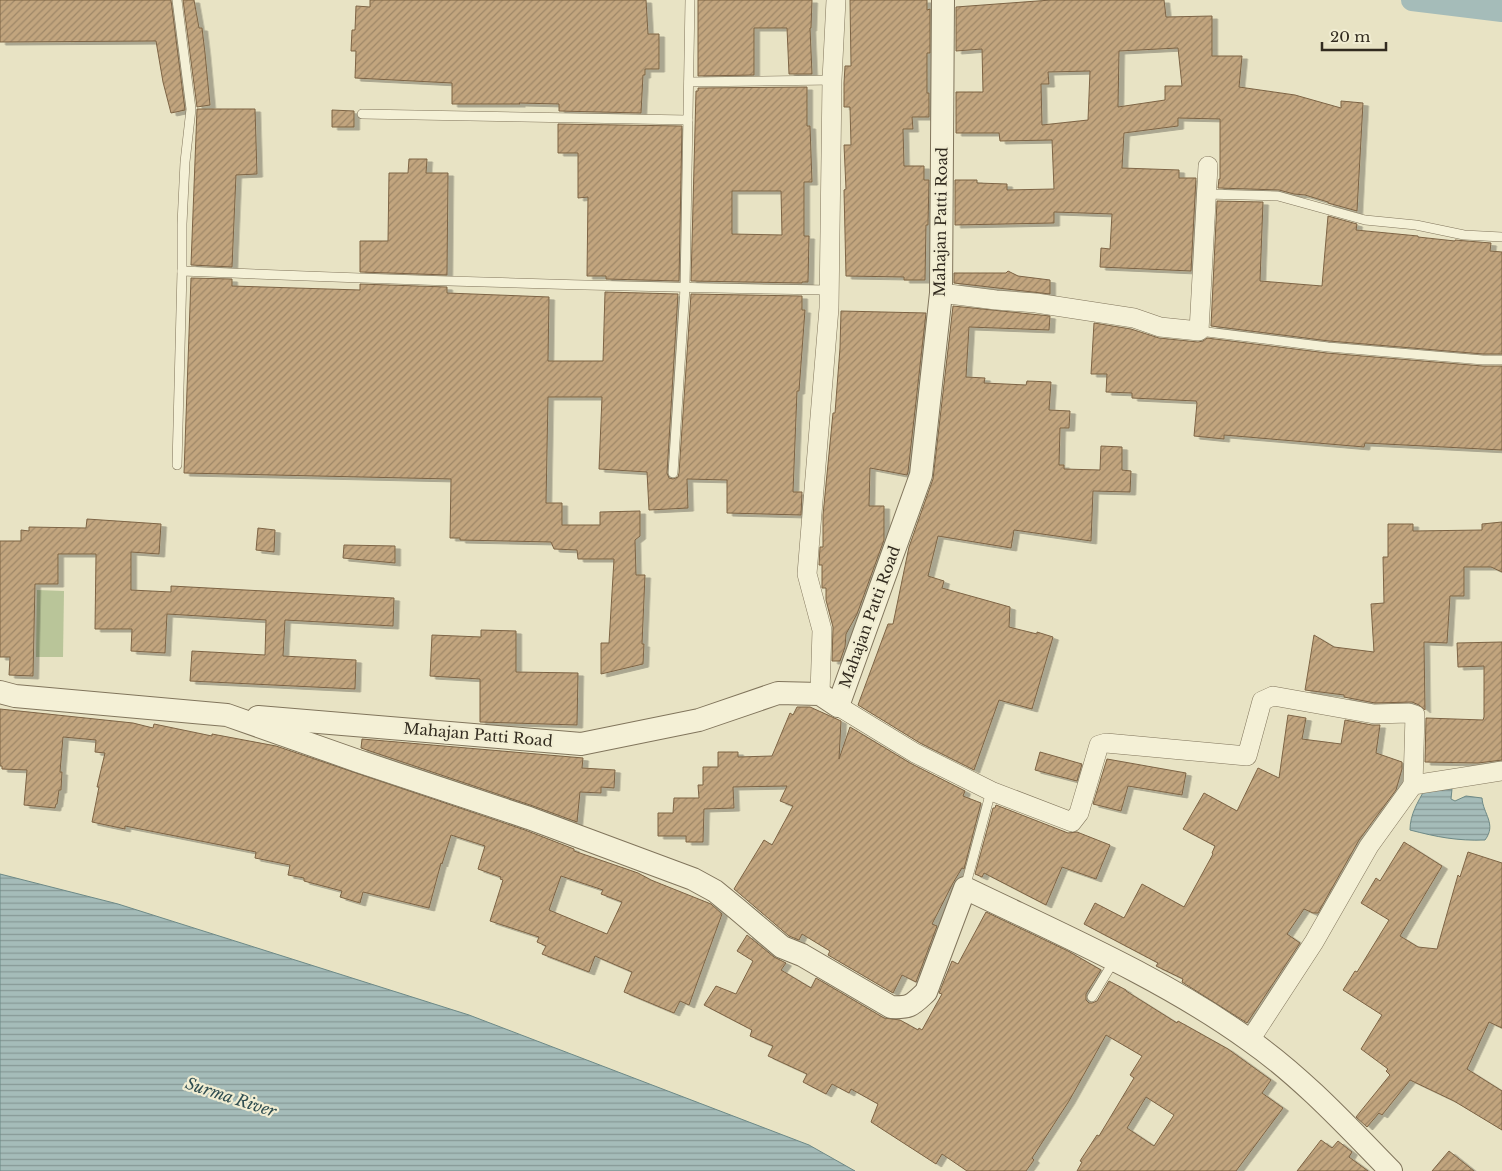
<svg xmlns="http://www.w3.org/2000/svg" width="1502" height="1171" font-family="'Libre Baskerville',serif">
	<style>
		.grass { fill: #b9c599 }
		.water { fill: url(#water-rules); stroke: #6d8986 }
		.lines { fill: none; stroke-linecap: round; stroke-linejoin: round }
		.canal { stroke: #a5bcb9; stroke-width: 22 }
		.building { fill: url(#building-hatch); stroke: #7d6445; fill-rule: evenodd; filter: url(#shadow) }
		.service-casing { stroke: #81755c; stroke-width: 10 }
		.minor-casing { stroke: #81755c; stroke-width: 20 }
		.tertiary-casing { stroke: #81755c; stroke-width: 24 }
		.service { stroke: #f4f0d6; stroke-width: 9 }
		.minor { stroke: #f4f0d6; stroke-width: 19 }
		.tertiary { stroke: #f4f0d6; stroke-width: 22 }
		.labels { text-anchor: middle; stroke-width: 4.5; stroke-linejoin: round; paint-order: stroke }
		.street-label { font-size: 15px; fill: #322b1f; stroke: #f1edd2 }
		.water-label { font-size: 16px; font-style: italic; fill: #2f4d50; stroke: #f1edd2 }
	</style>
	<defs>
		<pattern id="water-rules" width="6" height="5" patternUnits="userSpaceOnUse" patternTransform="scale(1.25)"><rect width="6" height="5" fill="#a5bcb9"/><path d="M0 2.5h6" fill="none" stroke="#879996"/></pattern>
		<pattern id="building-hatch" width="6" height="6" patternUnits="userSpaceOnUse" patternTransform="scale(1.25)"><rect width="6" height="6" fill="#c2a57e"/><path d="M-1 1l2-2M0 6l6-6M5 7l2-2" fill="none" stroke="#9e8767"/></pattern>
		<filter id="shadow"><feDropShadow dx="5.5" dy="3" stdDeviation="0" flood-color="#0004"/></filter>
	</defs>
	<rect width="100%" height="100%" fill="#e8e3c4"/>
	<!-- grass -->
	<path class="grass" d="M37 590 64 591 63 657H36Z"/>
	<!-- water -->
	<g class="water">
		<path d="M1425 789H1452L1451 799 1455 801 1466 796 1482 798C1483 814 1497 824 1485 840 1457 841 1437 837 1410 830 1410 814 1418 802 1425 789Z"/>
		<path d="M0 874 118 904 469 1015 809 1145 855 1171H0Z"/>
	</g>
	<g class="lines">
		<!-- canal -->
		<path class="canal" d="M1412 0 1502 11"/>
	</g>
	<!-- building -->
	<g class="building">
		<path d="M0 0H171L185 110 171 113 163 82 156 41 0 42Z"/>
		<path d="M183 0H194L199 28H202L205 53 210 105 197 107Z"/>
		<path d="M370 0H646L648 34H659V69H645V75H643L641 113 559 111V104L519 103 520 104H452V83L355 78 356 51H351L352 30H355L356 6 370 7Z"/>
		<path d="M698 0H812L811 28H810L812 74H789L787 28H754V75L698 76Z"/>
		<path d="M850 0H927V10L930 9V53H927V93H929V117H912L913 129H903L904 166H924V180H929L928 225H926L925 280H904V277L846 276 844 190 846 189 844 145H851L850 107H844V83L845 66H851Z"/>
		<path d="M1051 0H1164L1166 17 1212 16V56H1242L1239 87 1295 95 1341 108V101L1363 103 1357 211 1328 203V202L1305 195 1294 194 1279 190 1218 188 1219 179H1220V119L1178 118V126L1124 133 1122 168 1179 170V178H1196L1191 271 1100 267 1101 248 1110 249 1112 214 1054 212V223L955 225V180H977V183L1007 184V190L1054 189 1052 140 1000 141 999 133H956V92H983L982 49 956 51V7ZM1178 48 1182 86H1165V100L1118 107 1119 51ZM1090 71 1088 120 1042 125 1041 84H1049L1048 72Z"/>
		<path d="M807 87V126H810L812 182H804V236H809L808 282H802V283L691 281 696 91H698V88ZM732 191H781L782 235 732 234Z"/>
		<path d="M197 109H255L257 174 236 175 232 267 191 265Z"/>
		<path d="M332 110 354 111V127H332Z"/>
		<path d="M558 124 682 126 679 281 606 279V276H587L588 197 578 198V153H558Z"/>
		<path d="M409 159H427L426 173H448L447 275 360 272V241H388L389 173H408Z"/>
		<path d="M1217 201 1263 202 1260 281 1322 286 1328 216 1357 224 1356 230 1418 236V237L1455 241V240L1491 243 1490 251 1502 252V354H1483L1329 341 1211 326Z"/>
		<path d="M1008 271 1018 276 1050 280V294L954 283V273H1006Z"/>
		<path d="M191 278 232 279V286L360 290V284L447 287V293L549 297 548 361H603L605 292 678 294 667 473 669 478 673 479 678 477 679 473 691 294 802 296V310H805L799 391H797L793 492H802L801 515 727 513V480L687 479 688 508 649 510 647 472 599 469 602 397H548L546 503H562V525H600V512L640 511V536L635 540 636 575H645L642 644H644L643 664 601 674V643H609L614 559H578L577 550 554 549 551 542 460 540V538H450L451 479 184 473Z"/>
		<path d="M953 306 1050 316 1049 330 969 327 966 377 985 378 984 383 1026 385 1027 381 1051 382 1049 410 1070 411 1069 428H1060L1059 465H1064V469L1100 470 1101 446 1122 447V470L1131 471 1130 492 1093 491 1091 541 1014 530 1011 548 938 536 928 576 944 581 942 588 1010 607 1009 627 1037 634V632L1053 637 1032 709 999 700 974 770 920 743 858 705 888 624H893L909 547 933 479Z"/>
		<path d="M841 311 926 313 908 472 907 475 870 468 869 506H884V540L857 614 846 634 845 647 840 661H832L833 627 826 600V588H822V565H819L820 547H823V515L833 413H835L840 348Z"/>
		<path d="M1094 323 1131 329 1159 338 1198 342 1203 341 1207 338 1327 353 1483 366H1502V450L1365 443 1364 447 1224 435V439L1194 436 1197 403 1196 401 1132 398V393L1106 392 1107 374H1091Z"/>
		<path d="M87 519 161 524 159 554 131 552V590L171 592V586L394 598 393 626 285 620 283 656 356 660 355 689 190 681 192 651 265 655 266 620 167 614 165 653 131 651 132 629H95L96 554H58V584H35L33 676 9 675 10 657H0V541H21V530L29 531V527L86 528Z"/>
		<path d="M1502 522V572L1491 567H1464V596H1450L1447 643 1424 642 1425 710 1419 705 1412 702 1375 703 1344 697V695L1305 690 1314 635 1334 647 1374 652 1371 604 1384 603 1383 557H1388V524H1413V531L1482 530V524Z"/>
		<path d="M258 528 275 530 274 552 256 550Z"/>
		<path d="M344 545 395 546V563L343 558Z"/>
		<path d="M481 630 516 631V672L578 673 577 725 480 722V679L430 676 432 635 481 637Z"/>
		<path d="M1502 642V760L1478 763 1425 762 1426 718 1483 720 1484 717V666L1458 667 1457 643Z"/>
		<path d="M797 707H810L841 721 839 759 850 727 910 763 965 791 963 796 981 803 964 869 962 868 953 883 932 924 937 926 916 982 902 975 893 993 828 955 830 951 802 934 799 940 789 936 734 889 764 840 772 845 793 806 780 801 787 786 733 787 734 808 704 809 703 842H686V836H658V813H673L674 798H699L698 785H703V767H718V752H738V757L772 756 790 713 793 715Z"/>
		<path d="M0 709 133 723 153 728 154 724 212 736V734L276 746 525 830 574 849V851L638 873 651 880 711 904 722 914 689 1005 680 1001 674 1013 624 992 632 972 595 956 589 972 542 954 546 946 537 942 539 937 490 921 503 880 500 879 501 877 478 869 485 846 451 835 442 864 441 863 429 908 363 892 360 903 340 897 342 891 304 881V878L288 875 290 865 255 858 256 852 125 826V829L92 822 99 787H97L105 753 95 752 96 740 63 737 60 772H62L61 790H59L57 804H56L55 808 24 805 27 770 2 769V766H0ZM561 876 603 890 601 894 622 902 607 934 549 910Z"/>
		<path d="M1288 715 1306 718 1302 739 1341 744 1345 720 1372 725H1380L1376 753 1402 762V769L1396 790 1359 840 1318 913H1313L1304 909 1287 934 1300 943 1247 1023 1182 982 1183 979 1156 966 1158 963 1084 924 1095 903 1124 918 1142 884 1184 907 1213 854 1212 853 1215 846 1183 829 1204 793 1237 811 1258 768 1279 778Z"/>
		<path d="M362 739 583 758 582 768 615 770 614 788 601 787V793L580 792 577 822 533 806 361 748Z"/>
		<path d="M1040 752 1082 764 1077 781 1035 770Z"/>
		<path d="M1107 759 1186 773 1182 795 1128 786 1121 811 1093 804Z"/>
		<path d="M996 805 1068 833 1077 832 1110 845 1096 879 1062 867 1046 905 984 873 982 877 975 874 993 808H995Z"/>
		<path d="M1404 842 1442 866 1400 936 1418 947 1437 949 1458 875 1460 877 1468 852 1502 863V1028L1489 1022 1467 1069 1502 1091V1130L1454 1101 1410 1080 1382 1115 1379 1113 1367 1127 1356 1117 1390 1075 1386 1071 1388 1069 1361 1049 1382 1015 1343 990 1355 971 1357 972 1389 920 1361 903 1376 878 1380 881Z"/>
		<path d="M986 912 1068 951 1101 970 1086 994V1000L1089 1003H1092L1097 1001 1109 981 1126 990V991L1177 1023 1178 1021 1228 1049 1271 1080 1262 1093 1283 1108 1236 1171H1077L1082 1162 1080 1161 1097 1135 1099 1136 1134 1078 1130 1075 1142 1056 1106 1035 1069 1101 1032 1158 1034 1160 1026 1171H967L942 1154 936 1164 871 1122 878 1104 851 1089 849 1093 832 1084 826 1094 803 1082 807 1074 768 1056 773 1046 750 1036 752 1030 704 1005 716 986 736 994 753 961 737 951 747 935 774 957 786 963 781 970 811 988 816 978 884 1018 900 1020 918 1030 919 1028 922 1030 942 994 939 993 952 961 958 964ZM1146 1097 1174 1115 1154 1146 1127 1128Z"/>
		<path d="M1321 1140 1332 1148 1338 1141 1352 1152 1349 1157 1368 1171H1297Z"/>
		<path d="M1449 1151 1474 1171H1432Z"/>
	</g>
	<g class="lines">
		<!-- service casing -->
		<g class="service-casing">
			<g id="service">
				<path d="M177 0 191 109 185 162 182 224V271C398 280 613 287 829 290"/>
				<path d="M689 82 832 80"/>
				<path d="M362 114 688 120"/>
				<path d="M1206 194 1278 196 1365 220 1416 225 1464 235 1502 237"/>
				<path d="M1199 331 1328 347 1483 360H1502"/>
				<path d="M177 465 182 271"/>
				<path d="M673 473 685 288 690 0"/>
				<path d="M965 888 991 791"/>
				<path d="M1092 997 1114 961"/>
			</g>
		</g>
		<!-- minor casing -->
		<g class="minor-casing">
			<g id="minor">
				<path d="M941 293 996 300 1036 303 1134 318 1160 327 1199 331 1208 166"/>
				<path d="M820 694 822 630 807 574 829 308 832 80 836 0"/>
				<path d="M838 706 915 753 991 791 1072 822 1079 813 1099 745 1106 743 1247 756 1262 701 1273 696 1374 714 1409 713 1415 715 1413 785"/>
				<path d="M1250 1040 1314 942 1369 846 1413 785 1502 771"/>
			</g>
		</g>
		<!-- tertiary casing -->
		<g class="tertiary-casing">
			<g id="tertiary">
				<path d="M0 692 15 696 227 715 358 761 529 818 693 879 715 891 737 909 782 947 802 955 891 1007C911 1008 912 1005 926 992L965 888C1060 934 1163 978 1249 1040 1301 1076 1347 1126 1391 1171"/>
				<path d="M258 717 581 744 699 720 778 693 820 694 838 706 921 475 941 293 943 0"/>
			</g>
		</g>
		<!-- service -->
		<use href="#service" class="service"/>
		<!-- minor -->
		<use href="#minor" class="minor"/>
		<!-- tertiary -->
		<use href="#tertiary" class="tertiary"/>
	</g>
	<g class="labels">
		<!-- street labels -->
		<g class="street-label">
			<text transform="translate(941 222) rotate(-89)" y="5">Mahajan Patti Road</text>
			<text transform="translate(870 617) rotate(-70)" y="5">Mahajan Patti Road</text>
			<text transform="translate(478 735) rotate(5)" y="5">Mahajan Patti Road</text>
		</g>
		<!-- water labels -->
		<g class="water-label">
			<text transform="translate(231 1097) rotate(18)" y="6">Surma River</text>
		</g>
	</g>
	<!-- scale -->
	<path d="M1322 42v8h64v-8" fill="none" stroke="#322b1f" stroke-width="2.5"/>
	<text x="1330" y="42" font-size="15" fill="#322b1f" stroke="#f1edd2" stroke-width="4" paint-order="stroke">20 m</text>
</svg>
